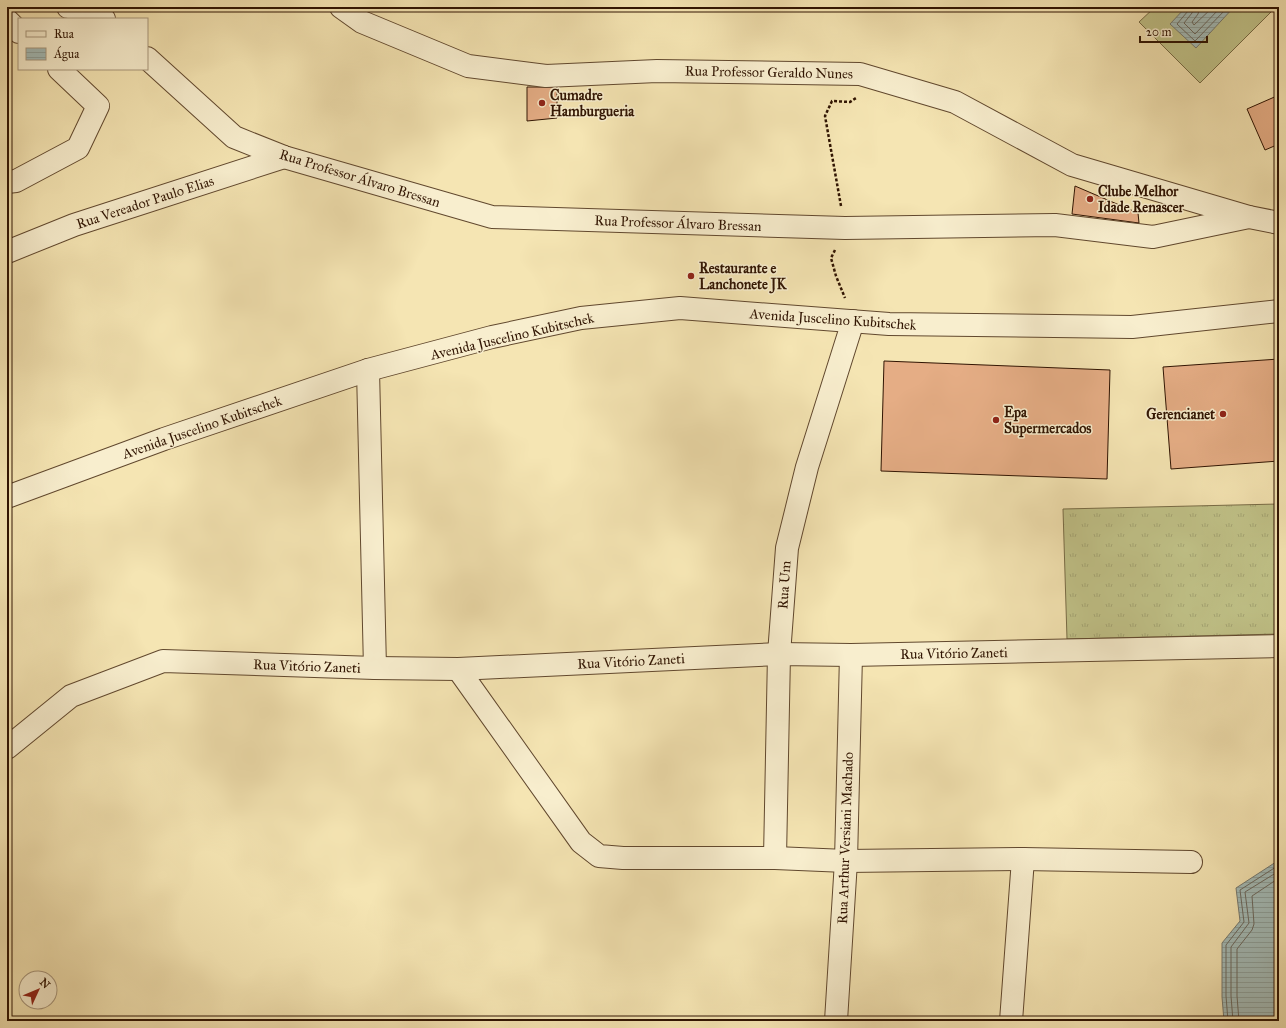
<svg xmlns="http://www.w3.org/2000/svg" width="1286" height="1028" font-family="'IM FELL Great Primer',serif">
	<style>
		.grass { fill: url(#grass-tufts); stroke: #786c46 }
		.pitch { fill: #c1c389; stroke: #786c46 }
		.water { fill: url(#water-rules); stroke: #757970 }
		.lines { fill: none; stroke-linecap: round; stroke-linejoin: round }
		.shore { stroke: #6a685e; stroke-width: 1 }
		.building { fill: #e5ad85; stroke: #301402 }
		.minor-casing { stroke: #61482e; stroke-width: 24 }
		.tertiary-casing { stroke: #61482e; stroke-width: 24 }
		.path { stroke: #301402; stroke-width: 2.5; stroke-dasharray: 3 2; stroke-linecap: butt }
		.minor { stroke: #f8eece; stroke-width: 22 }
		.tertiary { stroke: #f8eece; stroke-width: 22 }
		.poi-dot { fill: #8f2418; stroke: #f8eece; stroke-width: 1.5 }
		.labels { text-anchor: middle; stroke-width: 3; stroke-linejoin: round; paint-order: stroke }
		.street-label { font-size: 14px; fill: #301402; stroke: #f8eece }
		.poi-label { font-size: 14px; font-weight: bold; fill: #301402; stroke: #f8eece; text-anchor: start }
	</style>
	<defs>
		<pattern id="grass-tufts" width="24" height="20" patternUnits="userSpaceOnUse"><rect width="24" height="20" fill="#c1c389"/><path d="M3 7l-1-3M5 7V3M7 7l1-3M15 17l-1-3M17 17v-4M19 17l1-3" fill="none" stroke="#a6a775"/></pattern>
		<pattern id="water-rules" width="6" height="5" patternUnits="userSpaceOnUse"><rect width="6" height="5" fill="#a3bcb9"/><path d="M0 2.5h6" fill="none" stroke="#8da19d"/></pattern>
	</defs>
	<rect width="100%" height="100%" fill="#f5e5b3"/>
	<filter id="stains"><feTurbulence type="fractalNoise" baseFrequency=".005" numOctaves="4"/><feColorMatrix values="0 0 0 0 .2 0 0 0 0 .09 0 0 0 0 .02 0 0 0 .5 -.17"/></filter>
	<radialGradient id="worn" r=".72"><stop offset=".6" stop-color="#630" stop-opacity="0"/><stop offset="1" stop-color="#630" stop-opacity=".3"/></radialGradient>
	<!-- grass -->
	<path class="grass" d="M1279 504V634L1067 639 1063 509Z"/>
	<!-- pitch -->
	<path class="pitch" d="M1155 7H1276L1200 83 1139 22Z"/>
	<!-- water -->
	<g class="water">
		<path d="M1186 7H1234L1196 48 1170 24Z"/>
		<path d="M1279 860V1021H1224L1222 997V943L1240 921 1236 888Z"/>
	</g>
	<g class="lines">
		<!-- shore -->
		<g class="shore">
			<path d="M1189 7 1188 11 1177 24 1195 41 1228 7"/>
			<path d="M1194 7 1192 13 1184 23 1195 34 1221 7"/>
			<path d="M1200 7 1198 14 1192 22 1194 25 1213 7"/>
			<path d="M1228 1021 1226 996V945L1244 922 1240 890 1279 865"/>
			<path d="M1233 1021 1231 996V947L1249 923 1245 892 1279 871"/>
			<path d="M1239 1021 1237 996V949L1252 930 1254 924 1252 896 1279 878"/>
		</g>
	</g>
	<!-- building -->
	<g class="building">
		<path d="M527 87H557V118L527 121Z"/>
		<path d="M1279 95V144L1265 150 1247 109Z"/>
		<path d="M1075 186 1138 213 1139 223 1072 214Z"/>
		<path d="M1279 359V461L1171 469 1163 367Z"/>
		<path d="M884 361 1110 370 1107 479 881 471Z"/>
	</g>
	<g class="lines">
		<!-- minor casing -->
		<g class="minor-casing">
			<g id="minor">
				<path d="M68 7 74 8 104 19"/>
				<path d="M7 20 19 32"/>
				<path d="M147 58 234 137 284 157 492 217 845 228 1055 225 1153 237 1249 217"/>
				<path d="M7 182 16 181 78 148 98 106 59 69"/>
				<path d="M7 252 74 225 284 157"/>
				<path d="M368 370 375 668"/>
				<path d="M458 669 581 842 599 856 623 858H775L846 861 1023 859 1191 862"/>
				<path d="M7 748 71 696 163 661 375 668 458 669 779 654 851 655 1279 646"/>
				<path d="M775 858 779 654 787 548 807 467 853 321"/>
				<path d="M836 1021 846 861 851 655"/>
				<path d="M1011 1021 1023 859"/>
			</g>
		</g>
		<!-- tertiary casing -->
		<g class="tertiary-casing">
			<g id="tertiary">
				<path d="M341 7 362 22 468 66 546 76 657 71 860 74 955 102 1072 165 1249 217 1279 223"/>
				<path d="M7 497 164 439 368 370 492 337 581 318 680 308 889 324 1132 327 1279 311"/>
			</g>
		</g>
		<!-- path -->
		<g class="path">
			<path d="M841 206 825 116 832 101 850 102 856 98"/>
			<path d="M835 250 831 258 836 276 845 298"/>
		</g>
		<!-- minor -->
		<use href="#minor" class="minor"/>
		<!-- tertiary -->
		<use href="#tertiary" class="tertiary"/>
	</g>
	<!-- markers -->
	<g class="poi-dot">
		<circle cx="542" cy="103" r="4"/>
		<circle cx="1090" cy="199" r="4"/>
		<circle cx="691" cy="276" r="4"/>
		<circle cx="1223" cy="414" r="4"/>
		<circle cx="996" cy="420" r="4"/>
	</g>
	<g class="labels">
		<!-- street labels -->
		<g class="street-label">
			<text transform="translate(769 72) rotate(1)" y="5">Rua Professor Geraldo Nunes</text>
			<text transform="translate(360 178) rotate(17)" y="5">Rua Professor Álvaro Bressan</text>
			<text transform="translate(145 202) rotate(-18)" y="5">Rua Vereador Paulo Elias</text>
			<text transform="translate(678 223) rotate(2)" y="5">Rua Professor Álvaro Bressan</text>
			<text transform="translate(833 319) rotate(4)" y="5">Avenida Juscelino Kubitschek</text>
			<text transform="translate(512 336) rotate(-13)" y="5">Avenida Juscelino Kubitschek</text>
			<text transform="translate(202 427) rotate(-19)" y="5">Avenida Juscelino Kubitschek</text>
			<text transform="translate(784 585) rotate(-86)" y="5">Rua Um</text>
			<text transform="translate(954 653) rotate(-1)" y="5">Rua Vitório Zaneti</text>
			<text transform="translate(631 661) rotate(-3)" y="5">Rua Vitório Zaneti</text>
			<text transform="translate(307 666) rotate(2)" y="5">Rua Vitório Zaneti</text>
			<text transform="translate(845 838) rotate(-88)" y="5">Rua Arthur Versiani Machado</text>
		</g>
		<!-- poi labels -->
		<g class="poi-label">
			<text x="550" y="100">Cumadre<tspan x="550" dy="16">Hamburgueria</tspan></text>
			<text x="1098" y="196">Clube Melhor<tspan x="1098" dy="16">Idade Renascer</tspan></text>
			<text x="699" y="273">Restaurante e<tspan x="699" dy="16">Lanchonete JK</tspan></text>
			<text x="1004" y="417">Epa<tspan x="1004" dy="16">Supermercados</tspan></text>
			<text x="1215" y="419" text-anchor="end">Gerencianet</text>
		</g>
	</g>
	<!-- margin -->
	<rect width="1286" height="1028" fill="none" stroke="#f5e5b3" stroke-width="24"/>
	<rect x="8" y="8" width="1270" height="1012" fill="none" stroke="#301402" stroke-width="2"/>
	<rect x="12" y="12" width="1262" height="1004" fill="none" stroke="#301402"/>
	<!-- legend -->
	<rect x="18" y="18" width="130" height="52" fill="#f8eece" stroke="#a8977c"/>
	<rect x="26" y="31" width="20" height="6" fill="#f8eece" stroke="#a8977c"/>
	<text x="54" y="38" font-size="12" fill="#301402">Rua</text>
	<rect x="26" y="48" width="20" height="12" fill="url(#water-rules)" stroke="#a8977c"/>
	<text x="54" y="58" font-size="12" fill="#301402">Água</text>
	<!-- north arrow -->
	<g transform="translate(38 990) rotate(46)"><circle r="19" fill="#f8eece" stroke="#a8977c"/>
	<path d="M0-3L7 15L0 10L-7 15Z" fill="#8f2418"/>
	<text y="-6" font-size="11" font-weight="bold" text-anchor="middle" fill="#301402">N</text>
	</g>
	<!-- scale -->
	<path d="M1140 36v6h67v-6" fill="none" stroke="#301402" stroke-width="2"/>
	<text x="1146" y="36" font-size="12" fill="#301402" stroke="#f8eece" stroke-width="3" paint-order="stroke">20 m</text>
	<rect width="100%" height="100%" filter="url(#stains)"/>
	<rect width="100%" height="100%" fill="url(#worn)"/>
</svg>
